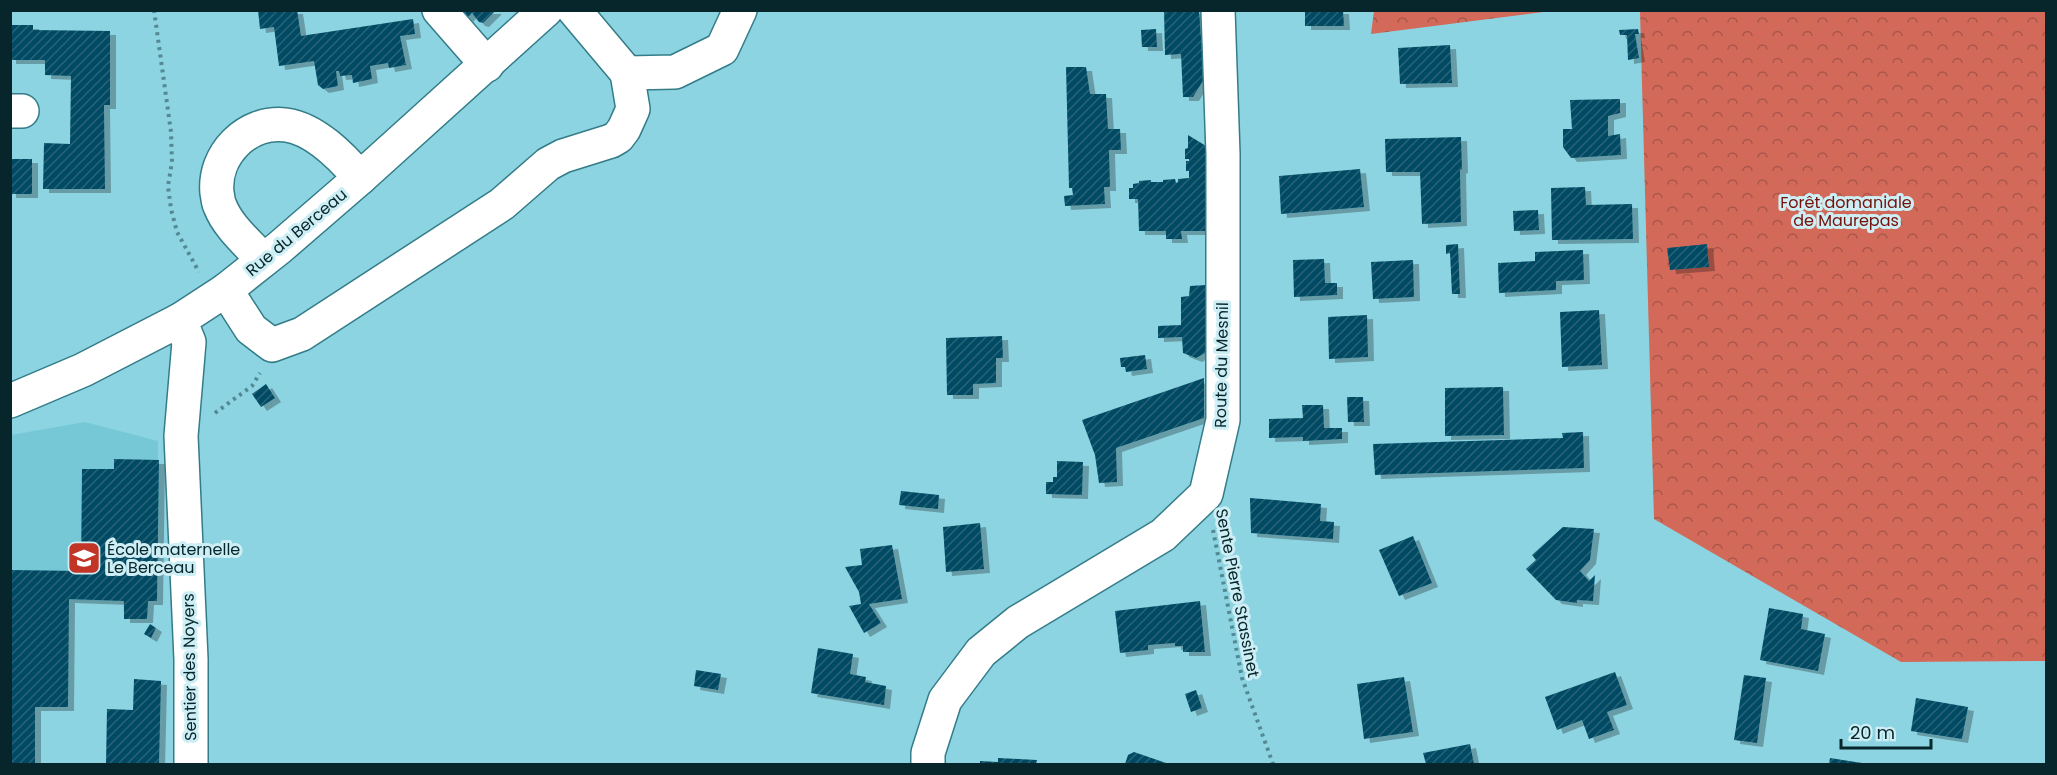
<svg xmlns="http://www.w3.org/2000/svg" width="2057" height="775" font-family="Poppins,sans-serif">
	<style>
		.built { fill: #76c8d6 }
		.forest { fill: url(#forest-crowns) }
		.building { fill: url(#building-hatch); filter: url(#shadow) }
		.lines { fill: none; stroke-linecap: round; stroke-linejoin: round }
		.minor-casing { stroke: #337c88; stroke-width: 36 }
		.path { stroke: #528992; stroke-width: 4; stroke-dasharray: 3 4.5; stroke-linecap: butt }
		.minor { stroke: #fff; stroke-width: 33 }
		.labels { text-anchor: middle; stroke-width: 6; stroke-linejoin: round; paint-order: stroke }
		.park-label { font-size: 16px; fill: #751109; stroke: #cceef4 }
		.street-label { font-size: 16px; fill: #07262b; stroke: #cceef4 }
		.poi-label { font-size: 16px; fill: #07262b; stroke: #cceef4; text-anchor: start }
	</style>
	<defs>
		<pattern id="forest-crowns" width="20" height="18" patternUnits="userSpaceOnUse" patternTransform="scale(1.5)"><rect width="20" height="18" fill="#d36959"/><path d="M2 6a3 3 0 1 1 6 0M12 15a3 3 0 1 1 6 0" fill="none" stroke="#a9564a"/></pattern>
		<pattern id="building-hatch" width="6" height="6" patternUnits="userSpaceOnUse" patternTransform="scale(1.5)"><rect width="6" height="6" fill="#064b64"/><path d="M-1 1l2-2M0 6l6-6M5 7l2-2" fill="none" stroke="#296276"/></pattern>
		<filter id="shadow"><feDropShadow dx="6" dy="4" stdDeviation="0" flood-color="#0004"/></filter>
	</defs>
	<rect width="100%" height="100%" fill="#8cd4e1"/>
	<!-- built -->
	<path class="built" d="M85 422 158 441 157 601H148L147 619H124L123 601 69 600 68 707H35V764H11V435Z"/>
	<!-- forest -->
	<g class="forest">
		<path d="M1374 11V10L1551 11 1371 34Z"/>
		<path d="M1640 11H2046V661L1901 662 1654 519Z"/>
	</g>
	<!-- building -->
	<g class="building">
		<path d="M258 10H297L301 36 413 19 415 34 400 36 406 65 389 68 388 63 370 66 372 79 353 83 352 75 340 76 339 71H336L338 86 323 89 318 85 314 61 279 66 274 27 260 29Z"/>
		<path d="M461 10H496L483 23 479 22 472 13 467 18Z"/>
		<path d="M1164 10H1199L1204 79 1193 97H1183L1181 54 1165 55Z"/>
		<path d="M1305 10H1343L1344 26H1305Z"/>
		<path d="M10 25H33V30L110 31V105H104L105 189H43L44 143 70 144 71 76 45 75V60H10Z"/>
		<path d="M1156 29 1157 47H1142L1141 30Z"/>
		<path d="M1638 29 1639 34H1635L1639 58 1628 60 1627 35H1620L1619 30Z"/>
		<path d="M1450 45 1452 83 1400 84 1398 48Z"/>
		<path d="M1066 67H1086L1090 94H1106L1108 129H1120L1121 150H1109L1110 187H1104L1105 204 1065 206 1064 196 1073 195 1072 188H1069Z"/>
		<path d="M1620 99V113L1608 116V136L1620 134 1621 155 1571 158 1563 147V129H1572L1570 100Z"/>
		<path d="M1188 135 1206 146 1207 231H1181L1182 239H1166V231H1139L1138 199H1129V188H1133V184L1139 183V181L1151 180V182H1163V180L1175 179 1176 183 1178 182V179L1189 178V171H1186V161H1189V159H1185V149L1188 148Z"/>
		<path d="M1461 137 1462 169 1460 170 1461 222 1422 224 1420 172H1386L1385 139Z"/>
		<rect x="10" y="159" width="22" height="35"/>
		<path d="M1360 169 1364 207 1281 214 1279 176Z"/>
		<path d="M1585 187 1586 205 1632 204 1633 239 1552 240 1551 188Z"/>
		<path d="M1538 210 1539 230 1514 231 1513 211Z"/>
		<path d="M1458 244 1460 294H1452L1450 253 1446 254V245Z"/>
		<path d="M1707 244 1709 267 1670 270 1667 248Z"/>
		<path d="M1583 250 1584 280 1556 281V290L1499 293 1498 263 1535 261V252Z"/>
		<path d="M1324 259 1325 283H1337V295L1294 297 1293 260Z"/>
		<path d="M1413 260 1414 297 1373 299 1371 262Z"/>
		<path d="M1206 285 1205 353 1196 358 1183 353 1182 337 1158 338V326L1181 325V297L1189 296 1190 286Z"/>
		<path d="M1599 310 1602 365 1562 367 1560 312Z"/>
		<path d="M1367 315 1368 357 1329 359 1328 317Z"/>
		<path d="M1002 336 1003 358H996V383L973 384V395H947L946 338Z"/>
		<path d="M1145 355 1147 369 1126 372 1125 367H1121L1120 358Z"/>
		<path d="M1204 378V418L1116 448 1117 482 1099 483 1095 455 1082 420Z"/>
		<path d="M266 384 275 398 261 407 252 394Z"/>
		<path d="M1503 387 1504 435 1445 436V388Z"/>
		<path d="M1347 397H1363L1364 422H1348Z"/>
		<path d="M1302 405H1323L1324 428H1342V439L1303 441V437L1269 438V419L1303 418Z"/>
		<path d="M1583 432 1584 468 1375 475 1373 444 1563 438 1562 433Z"/>
		<path d="M114 459 159 460 157 601H148L147 619H124V601L69 599 68 707H35V764H10V570L81 571 82 469H114Z"/>
		<path d="M1057 461 1083 462 1082 495 1046 494V482H1053V477H1057Z"/>
		<path d="M901 491 939 495 938 509 899 505Z"/>
		<path d="M1250 498 1321 504 1320 521 1334 522 1333 539 1251 533Z"/>
		<path d="M980 523 984 569 946 572 943 527Z"/>
		<path d="M1563 527 1594 529 1590 560 1580 571 1589 581 1595 575 1593 601 1577 600V603L1556 600 1526 569 1536 560 1532 555Z"/>
		<path d="M1413 536 1432 583 1399 596 1379 550Z"/>
		<path d="M892 545 902 599 869 604 881 623 864 633 849 606 861 604 859 592 845 567 862 565 860 549Z"/>
		<path d="M1200 601 1205 652H1183V646H1175V643L1148 645V650L1120 653 1115 611Z"/>
		<path d="M1769 608 1803 614 1801 629 1825 634 1818 671 1760 660Z"/>
		<path d="M150 624 156 628 151 638 144 634Z"/>
		<path d="M818 648 853 654 850 674 866 677 865 682 886 686 884 705 811 693Z"/>
		<path d="M696 670 721 674 718 690 694 686Z"/>
		<path d="M1615 672 1627 705 1607 712 1614 730 1589 739 1582 720 1557 730 1545 697Z"/>
		<path d="M1744 675 1766 678 1757 743 1734 740Z"/>
		<path d="M1404 677 1413 732 1364 739 1357 684Z"/>
		<path d="M134 679 161 681 159 764H106L107 709 133 710Z"/>
		<path d="M1196 690 1202 708 1191 712 1185 694Z"/>
		<path d="M1916 698 1968 707 1962 739 1911 731Z"/>
		<path d="M1470 744 1474 764H1426L1423 753Z"/>
		<path d="M1134 752 1169 764H1125L1128 755Z"/>
		<path d="M998 758 1037 760 1036 764H980V761L998 762Z"/>
		<path d="M1830 758 1862 763 1861 764H1829Z"/>
	</g>
	<g class="lines">
		<!-- minor casing -->
		<g class="minor-casing">
			<g id="minor">
				<path d="M439 10 487 65"/>
				<path d="M574 10 627 73 675 72 722 49 740 10"/>
				<path d="M10 111H22"/>
				<path d="M263 260C249 244 228 227 220 206 218 203 218 197 217 193 213 155 247 120 286 125 315 129 342 157 360 178"/>
				<path d="M226 290 251 329 272 345 302 334 502 204 548 164 563 156 611 141 618 137 624 129 633 109 627 73"/>
				<path d="M180 320 189 342 181 436 191 659V764"/>
				<path d="M10 401 83 370 180 320 226 290 279 248 360 178 546 10"/>
				<path d="M928 764V753L945 700 981 652 1018 622 1163 535 1206 494 1223 420V154L1218 10"/>
			</g>
		</g>
		<!-- path -->
		<g class="path">
			<path d="M154 10 171 132 172 162 168 186 171 209 177 232 199 272"/>
			<path d="M215 413 252 386 260 373"/>
			<path d="M1213 530 1242 678 1273 764"/>
		</g>
		<!-- minor -->
		<use href="#minor" class="minor"/>
	</g>
	<!-- icons -->
	<defs>
		<g id="school-square" transform="scale(1.725)"><rect x="-9" y="-9" width="18" height="18" rx="4" fill="#c13426" stroke="#cceef4"/><path d="M0-5L7-2L0 1L-7-2ZM-4 1L0 2.5L4 1V4Q0 6-4 4Z" fill="#fff"/></g>
	</defs>
	<g fill-rule="evenodd">
		<use href="#school-square" x="84" y="558"/>
	</g>
	<g class="labels">
		<!-- park labels -->
		<g class="park-label">
			<text x="1846" y="208">Forêt domaniale<tspan x="1846" dy="18">de Maurepas</tspan></text>
		</g>
		<!-- street labels -->
		<g class="street-label">
			<text transform="translate(296 232) rotate(-40)" y="6">Rue du Berceau</text>
			<text transform="translate(1221 365) rotate(-89)" y="6">Route du Mesnil</text>
			<text transform="translate(1238 593) rotate(79)" y="6">Sente Pierre Stassinet</text>
			<text transform="translate(189 667) rotate(-91)" y="6">Sentier des Noyers</text>
		</g>
		<!-- poi labels -->
		<g class="poi-label">
			<text x="107" y="555">École maternelle<tspan x="107" dy="18">Le Berceau</tspan></text>
		</g>
	</g>
	<!-- border -->
	<rect width="2057" height="775" fill="none" stroke="#07262b" stroke-width="24"/>
	<!-- scale -->
	<path d="M1841 739v9h90v-9" fill="none" stroke="#07262b" stroke-width="3"/>
	<text x="1850" y="739" font-size="18" fill="#07262b" stroke="#cceef4" stroke-width="4.5" paint-order="stroke">20 m</text>
</svg>
